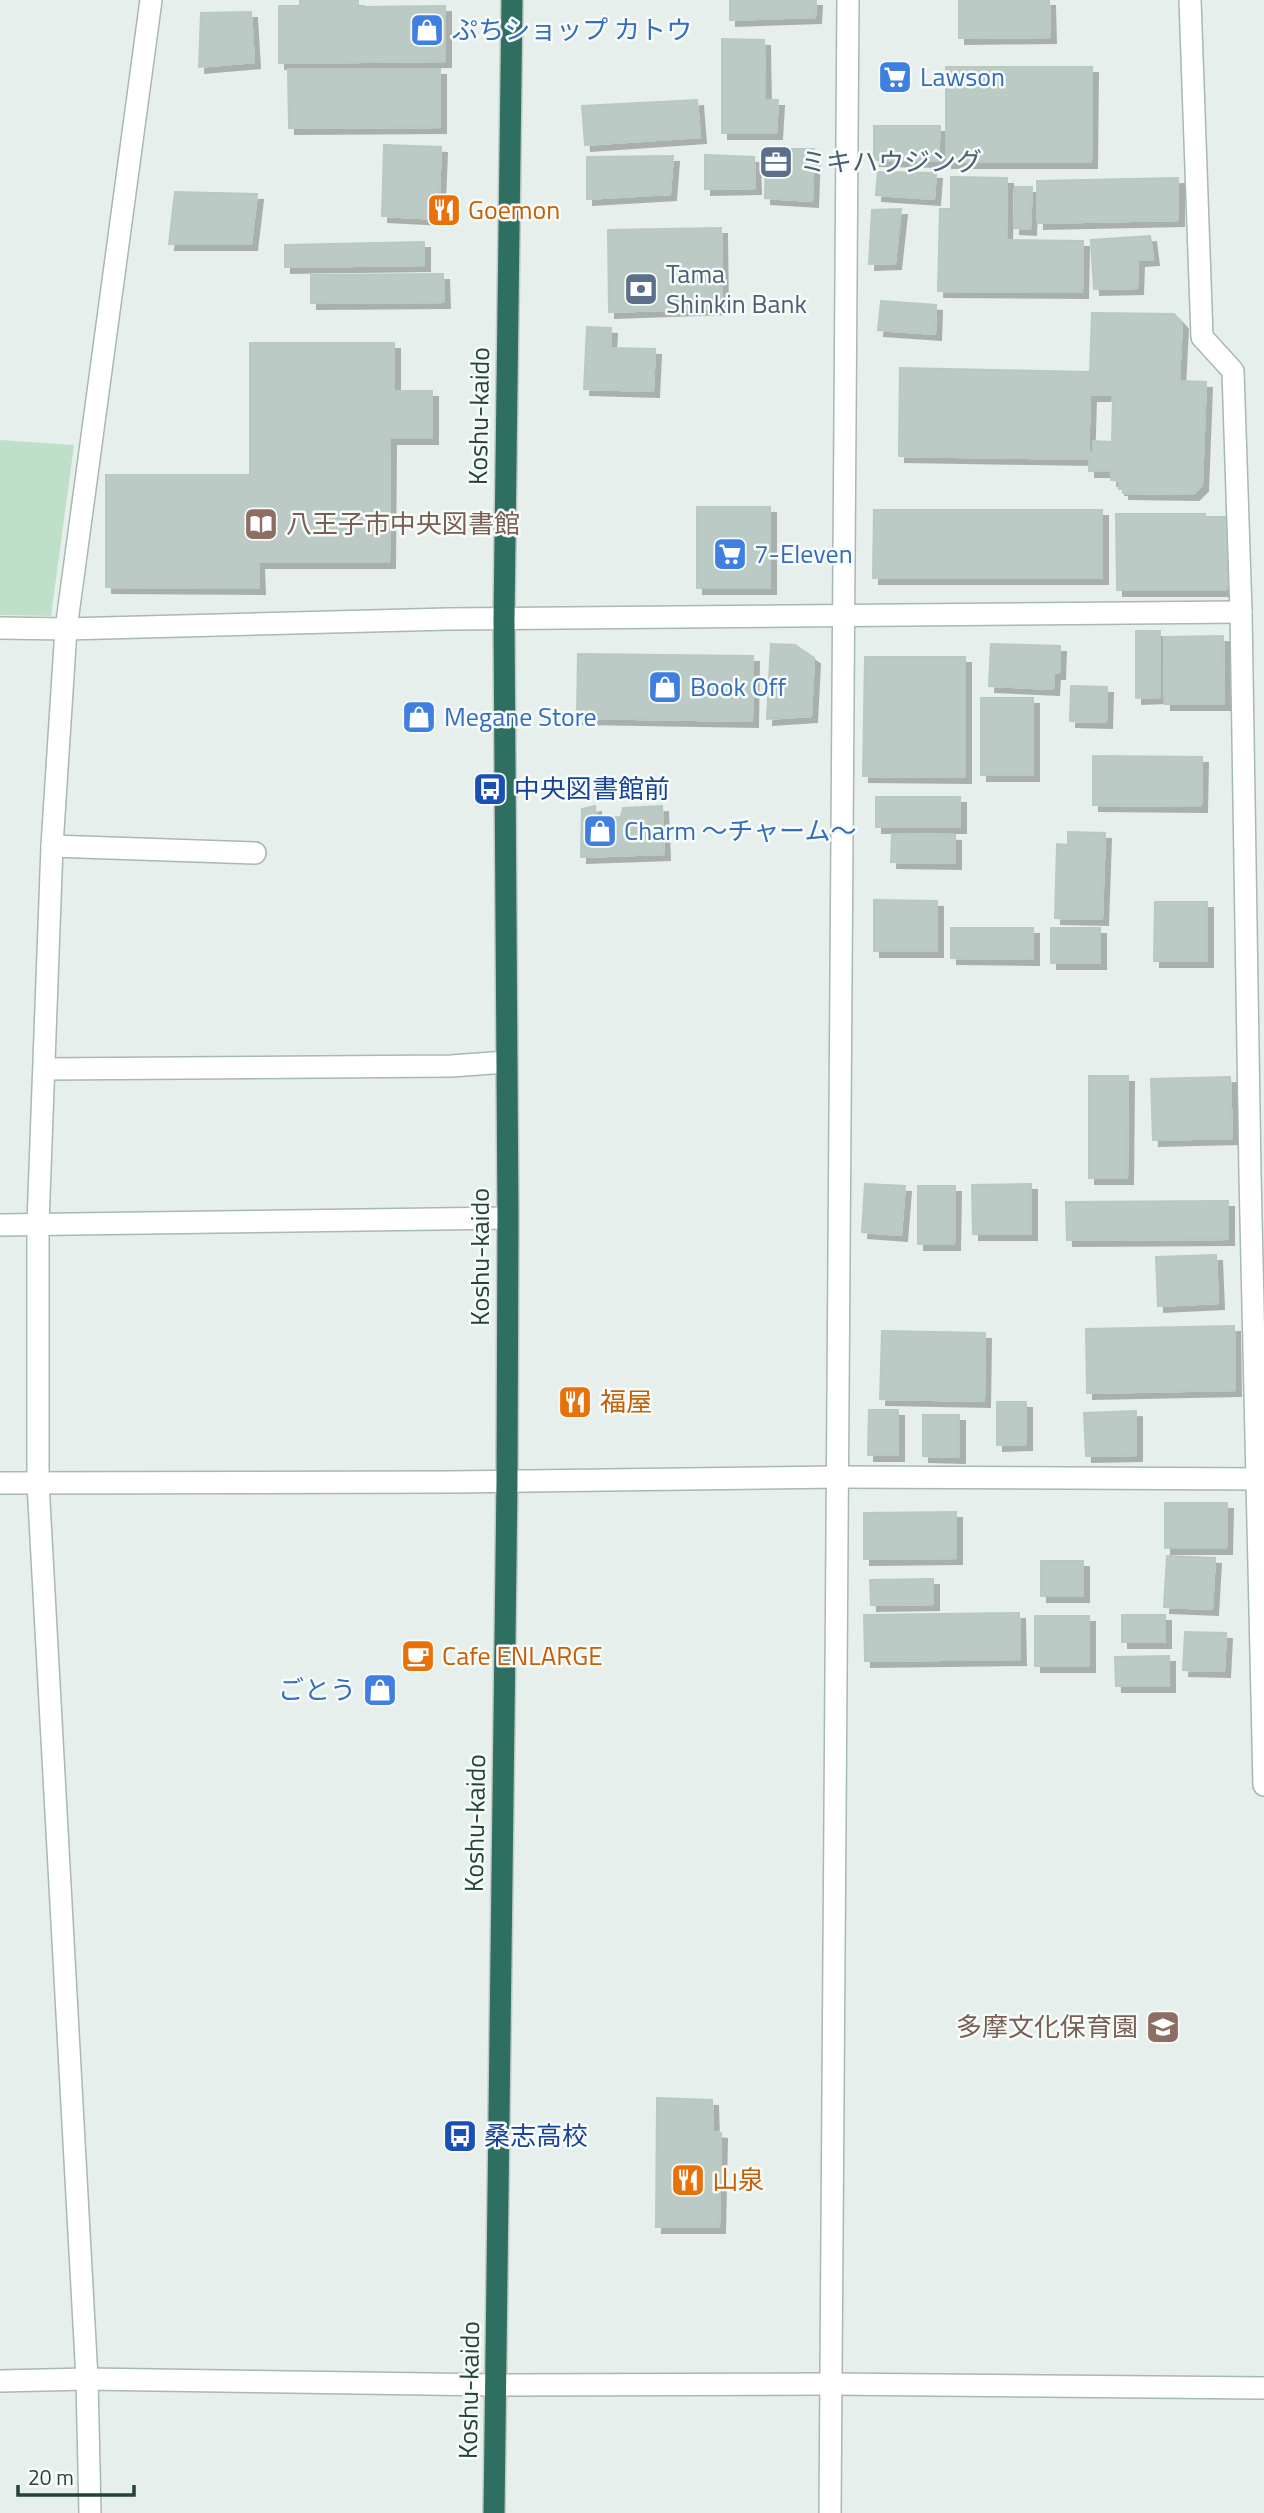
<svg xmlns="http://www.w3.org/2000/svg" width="1264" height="2513" font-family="'Titillium Web','Noto Sans JP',sans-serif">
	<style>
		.green { fill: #bfe0c8 }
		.building { fill: #bbcac4; stroke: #b8c9c2; stroke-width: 2; filter: url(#shadow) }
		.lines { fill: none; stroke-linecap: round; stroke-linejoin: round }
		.minor-casing { stroke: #a8b8b2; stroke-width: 24 }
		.highway-casing { stroke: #c2cac8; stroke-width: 24 }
		.minor { stroke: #fff; stroke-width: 21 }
		.highway { stroke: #2f6f62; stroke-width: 21 }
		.labels { text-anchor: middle; stroke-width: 5; stroke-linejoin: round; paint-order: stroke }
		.shop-label { font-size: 26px; fill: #366cbe; stroke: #f7fbf9; text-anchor: start }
		.service-label { font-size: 26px; fill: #4e5e75; stroke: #f7fbf9; text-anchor: start }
		.food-label { font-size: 26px; fill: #c56008; stroke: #f7fbf9; text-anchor: start }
		.street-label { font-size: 26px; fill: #24423a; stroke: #f7fbf9 }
		.education-label { font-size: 26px; fill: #785e54; stroke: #f7fbf9; text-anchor: start }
		.transit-label { font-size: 26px; fill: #164399; stroke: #f7fbf9; text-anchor: start }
	</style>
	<defs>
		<filter id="shadow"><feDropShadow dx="6" dy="6" stdDeviation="0" flood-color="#0004"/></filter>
	</defs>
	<rect width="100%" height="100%" fill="#e6efeb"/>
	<!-- green -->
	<path class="green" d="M0 440 74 445 51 616 0 615Z"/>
	<!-- building -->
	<g class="building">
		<path d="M300 0H358V7L445 6V61L279 63V6H300Z"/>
		<path d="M730 0H816L815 17 730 20Z"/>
		<path d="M959 0H1049L1050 37 959 38Z"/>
		<path d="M251 12 254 62 199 67 201 13Z"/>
		<path d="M722 39 764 40 765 100H778L776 133H722Z"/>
		<path d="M946 67H1092L1091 162H946Z"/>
		<path d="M288 69H440V127L289 128Z"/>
		<path d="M697 100 700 137 585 145 582 106Z"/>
		<path d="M874 126H940L938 161 874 160Z"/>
		<path d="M384 145 441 147 438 219 382 216Z"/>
		<path d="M766 149H814L812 201 765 198Z"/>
		<path d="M705 155 754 157 755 188 705 189Z"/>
		<path d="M673 156 670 194 587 199V157Z"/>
		<path d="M878 172 936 173 934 199 876 195Z"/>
		<path d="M951 177 1007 178 1006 240 1083 241 1082 292 938 291 940 209H951Z"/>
		<path d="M1178 178V220L1038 223 1037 181Z"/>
		<path d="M1015 187H1032L1030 229 1014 228Z"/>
		<path d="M175 192 257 194 251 244H169Z"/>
		<path d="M901 209 895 263 869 264 872 210Z"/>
		<path d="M721 228 722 308 609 312 608 230Z"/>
		<path d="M1150 236 1153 259 1138 260 1137 288 1094 289 1091 240Z"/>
		<path d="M424 242V265L285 267V245Z"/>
		<path d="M443 274 444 302 311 303V275Z"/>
		<path d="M881 301 936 305 935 334 878 330Z"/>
		<path d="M1092 313 1174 314 1182 323 1179 381 1206 382 1202 485 1193 494 1123 493V489H1119V481L1111 480 1112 471H1089V452H1093V441L1112 442 1113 395H1090L1088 459 899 456 900 368 1090 372Z"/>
		<path d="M587 327 611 328 610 348 655 349 653 391 584 389Z"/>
		<path d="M250 343H394V391H432V438H390L389 562H258L259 588 106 587V475H250Z"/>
		<rect x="697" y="507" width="73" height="81"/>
		<path d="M874 510H1102V578H873Z"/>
		<path d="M1116 514H1205V517H1230V583L1225 590H1117Z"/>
		<path d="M1136 631H1160V697L1136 698Z"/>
		<path d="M1223 636 1224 704H1165L1164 637Z"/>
		<path d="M771 644 795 645 814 658 811 716 767 719Z"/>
		<path d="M991 644 1060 646 1059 673H1054L1053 689 989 686Z"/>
		<path d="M578 654 753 656 752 721 577 718Z"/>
		<path d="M865 657H965V777L863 776Z"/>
		<path d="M1071 686 1107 687 1106 722 1070 721Z"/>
		<rect x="981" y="698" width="52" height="77"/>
		<path d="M1093 756 1202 757 1201 806 1093 805Z"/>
		<rect x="876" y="797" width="84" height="30"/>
		<path d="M595 806 596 818 621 817 623 808 662 806 664 854 581 857 582 809Z"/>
		<path d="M1068 832 1105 833 1102 919 1055 918 1057 844 1068 845Z"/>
		<path d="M892 834 955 835V863L891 862Z"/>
		<path d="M874 900 937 901V951H874Z"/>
		<path d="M1155 902H1207V961H1154Z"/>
		<path d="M951 928H1033V959L951 958Z"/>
		<rect x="1051" y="928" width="49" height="35"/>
		<path d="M1089 1076H1128L1127 1178H1089Z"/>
		<path d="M1230 1077 1232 1138 1153 1140 1151 1079Z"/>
		<path d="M865 1184 905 1186 901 1235 862 1232Z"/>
		<path d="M1031 1184V1234H973L972 1185Z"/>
		<path d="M918 1186H955L954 1244H918Z"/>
		<path d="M1228 1201V1239L1067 1240 1066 1202Z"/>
		<path d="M1216 1255 1218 1303 1158 1306 1156 1257Z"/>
		<path d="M1234 1326 1235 1390 1087 1393 1086 1329Z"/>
		<path d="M882 1331 985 1333 984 1401 880 1399Z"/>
		<path d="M997 1402H1026V1444L997 1445Z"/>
		<path d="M869 1410H898V1455H868Z"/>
		<path d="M1136 1411V1455L1086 1456 1084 1413Z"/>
		<path d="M923 1415H959V1457L923 1456Z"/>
		<path d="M1165 1503H1227L1226 1548H1165Z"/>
		<path d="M956 1512V1558L864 1559V1513Z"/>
		<path d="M1167 1556 1215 1558 1212 1609 1164 1607Z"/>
		<rect x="1041" y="1561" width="42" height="35"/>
		<path d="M933 1579V1604L871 1605 870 1580Z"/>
		<path d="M1019 1613 1020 1659 865 1661 864 1615Z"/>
		<rect x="1122" y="1615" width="43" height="27"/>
		<rect x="1035" y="1616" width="54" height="50"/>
		<path d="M1185 1632 1226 1633 1224 1671 1183 1670Z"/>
		<path d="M1169 1656V1686H1116L1115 1657Z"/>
		<path d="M657 2098 712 2100 713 2132 721 2133 719 2227H656Z"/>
	</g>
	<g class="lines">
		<!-- minor casing -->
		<g class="minor-casing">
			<g id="minor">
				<path d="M1190 0 1202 337 1233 371 1241 612 1250 1174 1264 1785"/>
				<path d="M0 628 66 629 448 619 1241 612"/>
				<path d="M52 846 255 853"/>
				<path d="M44 1069 451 1066 506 1062"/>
				<path d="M0 1225 508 1218"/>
				<path d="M0 1483 451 1482 837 1477 1264 1479"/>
				<path d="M0 2381 87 2379 497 2385 830 2384 1264 2388"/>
				<path d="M90 2513 87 2379 38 1483V1223L52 846 66 629 151 0"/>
				<path d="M830 2513 848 0"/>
			</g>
		</g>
		<!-- highway casing -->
		<g class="highway-casing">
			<path id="highway" d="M494 2513 507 1481 508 1218 504 619 512 0"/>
		</g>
		<!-- minor -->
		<use href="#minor" class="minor"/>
		<!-- highway -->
		<use href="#highway" class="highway"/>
	</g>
	<!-- icons -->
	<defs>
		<g id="shop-square" transform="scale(1.75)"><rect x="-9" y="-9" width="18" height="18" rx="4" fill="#3f7fe0" stroke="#f7fbf9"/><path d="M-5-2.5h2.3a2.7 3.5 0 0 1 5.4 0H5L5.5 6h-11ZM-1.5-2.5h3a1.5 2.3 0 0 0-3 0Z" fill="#fff"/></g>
		<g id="supermarket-square" transform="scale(1.75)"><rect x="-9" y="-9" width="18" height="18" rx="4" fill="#3f7fe0" stroke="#f7fbf9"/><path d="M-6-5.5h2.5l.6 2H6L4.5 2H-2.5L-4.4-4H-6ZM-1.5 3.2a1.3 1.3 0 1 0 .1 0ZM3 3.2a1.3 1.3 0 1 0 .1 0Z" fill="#fff"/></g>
		<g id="office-square" transform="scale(1.75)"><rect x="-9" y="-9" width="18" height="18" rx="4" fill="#5c6f8a" stroke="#f7fbf9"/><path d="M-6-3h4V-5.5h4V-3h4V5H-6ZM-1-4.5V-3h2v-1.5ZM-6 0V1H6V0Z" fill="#fff"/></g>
		<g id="restaurant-square" transform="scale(1.75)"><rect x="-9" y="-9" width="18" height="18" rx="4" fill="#e8710a" stroke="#f7fbf9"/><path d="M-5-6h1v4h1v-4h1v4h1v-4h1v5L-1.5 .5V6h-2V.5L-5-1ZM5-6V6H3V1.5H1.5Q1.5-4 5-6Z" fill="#fff"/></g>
		<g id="bank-square" transform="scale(1.75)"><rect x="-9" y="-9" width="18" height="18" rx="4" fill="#5c6f8a" stroke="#f7fbf9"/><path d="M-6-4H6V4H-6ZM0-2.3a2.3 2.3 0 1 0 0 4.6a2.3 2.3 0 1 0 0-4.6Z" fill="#fff"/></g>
		<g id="library-square" transform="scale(1.75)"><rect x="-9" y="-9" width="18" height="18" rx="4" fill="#8d6e63" stroke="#f7fbf9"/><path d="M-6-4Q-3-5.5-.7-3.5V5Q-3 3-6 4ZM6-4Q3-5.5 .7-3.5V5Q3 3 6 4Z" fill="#fff"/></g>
		<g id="bus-square" transform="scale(1.75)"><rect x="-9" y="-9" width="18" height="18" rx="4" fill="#1a4fb4" stroke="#f7fbf9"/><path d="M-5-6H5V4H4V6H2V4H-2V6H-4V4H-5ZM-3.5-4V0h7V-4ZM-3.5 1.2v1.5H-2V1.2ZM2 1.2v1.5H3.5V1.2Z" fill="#fff"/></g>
		<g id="cafe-square" transform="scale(1.75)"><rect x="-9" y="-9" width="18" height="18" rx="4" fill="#e8710a" stroke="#f7fbf9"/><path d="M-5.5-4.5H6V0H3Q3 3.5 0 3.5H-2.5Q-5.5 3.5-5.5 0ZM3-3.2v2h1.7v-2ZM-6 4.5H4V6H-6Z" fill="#fff"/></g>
		<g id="school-square" transform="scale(1.75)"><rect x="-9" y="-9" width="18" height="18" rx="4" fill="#8d6e63" stroke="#f7fbf9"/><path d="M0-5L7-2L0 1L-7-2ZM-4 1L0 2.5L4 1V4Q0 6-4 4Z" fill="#fff"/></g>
	</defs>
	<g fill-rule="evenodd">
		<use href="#shop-square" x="427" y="30"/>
		<use href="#supermarket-square" x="895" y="77"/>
		<use href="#office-square" x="776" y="162"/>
		<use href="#restaurant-square" x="444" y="210"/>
		<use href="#bank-square" x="641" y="289"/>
		<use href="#library-square" x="261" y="524"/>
		<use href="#supermarket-square" x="730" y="554"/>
		<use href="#shop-square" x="665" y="687"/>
		<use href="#shop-square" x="419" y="717"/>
		<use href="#bus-square" x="490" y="789"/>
		<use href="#shop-square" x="600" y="831"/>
		<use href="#restaurant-square" x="575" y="1402"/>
		<use href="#cafe-square" x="418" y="1656"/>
		<use href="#shop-square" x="380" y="1690"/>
		<use href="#school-square" x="1163" y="2027"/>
		<use href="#bus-square" x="460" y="2136"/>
		<use href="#restaurant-square" x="688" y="2180"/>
	</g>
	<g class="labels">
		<!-- shop labels -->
		<g class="shop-label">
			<text x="452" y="39">ぷちショップ カトウ</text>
			<text x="920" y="86">Lawson</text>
			<text x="754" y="563">7-Eleven</text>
			<text x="690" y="696">Book Off</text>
			<text x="444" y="726">Megane Store</text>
			<text x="624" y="840">Charm ～チャーム～</text>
			<text x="356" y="1699" text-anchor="end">ごとう</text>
		</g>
		<!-- service labels -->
		<g class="service-label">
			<text x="800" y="171">ミキハウジング</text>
			<text x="666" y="283">Tama<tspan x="666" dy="30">Shinkin Bank</tspan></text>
		</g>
		<!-- food labels -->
		<g class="food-label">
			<text x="468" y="219">Goemon</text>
			<text x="600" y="1411">福屋</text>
			<text x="442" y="1665">Cafe ENLARGE</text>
			<text x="712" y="2189">山泉</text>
		</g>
		<!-- street labels -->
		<g class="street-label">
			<text transform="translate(479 416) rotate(-89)" y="9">Koshu-kaido</text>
			<text transform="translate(480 1257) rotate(-90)" y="9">Koshu-kaido</text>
			<text transform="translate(475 1823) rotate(-89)" y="9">Koshu-kaido</text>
			<text transform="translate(469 2390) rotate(-89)" y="9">Koshu-kaido</text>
		</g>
		<!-- education labels -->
		<g class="education-label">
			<text x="286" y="533">八王子市中央図書館</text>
			<text x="1138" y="2036" text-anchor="end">多摩文化保育園</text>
		</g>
		<!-- transit labels -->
		<g class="transit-label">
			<text x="514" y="798">中央図書館前</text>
			<text x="484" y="2145">桑志高校</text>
		</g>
	</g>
	<!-- scale -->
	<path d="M18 2485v10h116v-10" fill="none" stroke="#24423a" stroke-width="3.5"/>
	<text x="28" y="2485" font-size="21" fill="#24423a" stroke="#f7fbf9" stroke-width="5" paint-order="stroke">20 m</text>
</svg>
